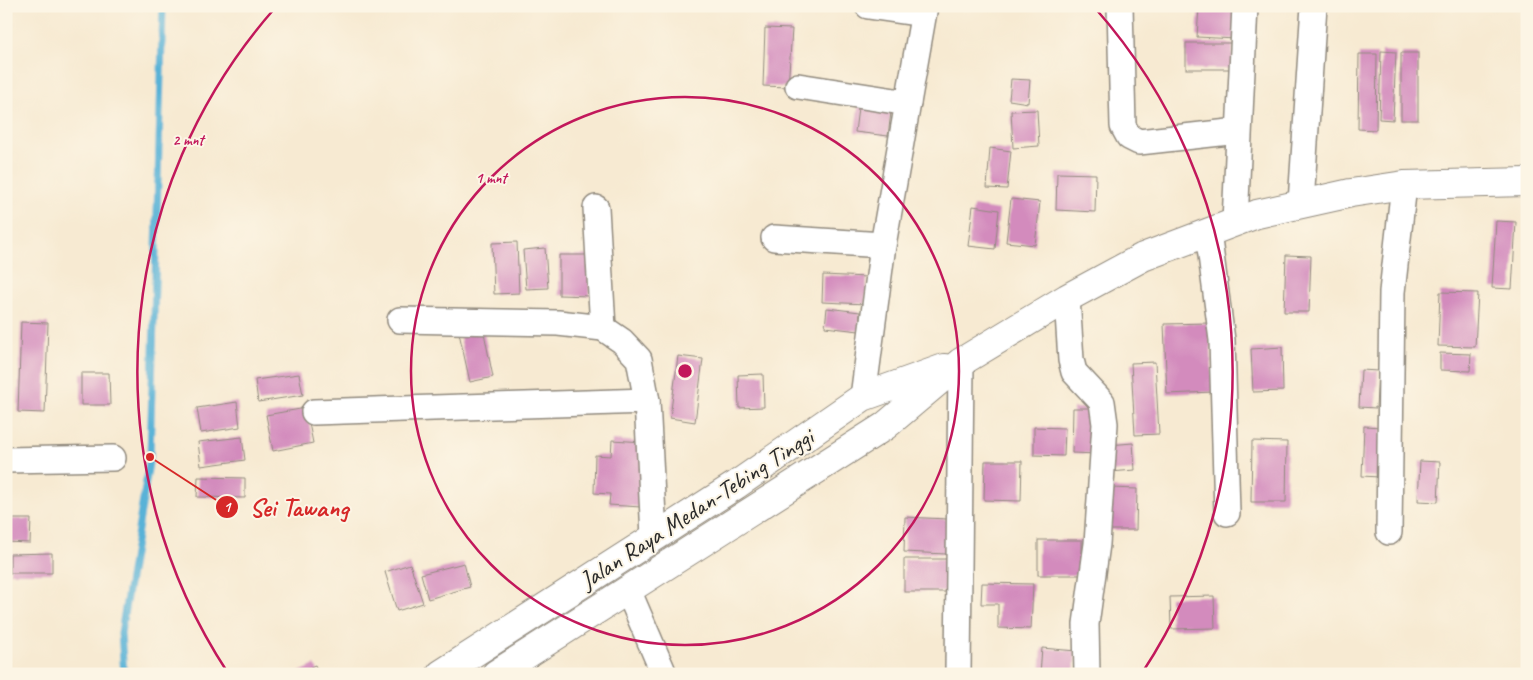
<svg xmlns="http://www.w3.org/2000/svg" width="1533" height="680" font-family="Caveat,sans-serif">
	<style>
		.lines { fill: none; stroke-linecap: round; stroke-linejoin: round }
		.stream { stroke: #59b2d7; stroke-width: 7 }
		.building { fill: #d38bbd }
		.minor-casing { stroke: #918a7e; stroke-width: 28 }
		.highway-casing { stroke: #918a7e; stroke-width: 30 }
		.minor { stroke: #fff; stroke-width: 25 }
		.highway { stroke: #fff; stroke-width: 28 }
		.ring { fill: none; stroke: #c2185b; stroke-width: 2.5 }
		.labels { text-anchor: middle; stroke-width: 4; stroke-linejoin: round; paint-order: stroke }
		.street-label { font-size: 25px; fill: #2b2b2b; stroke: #fcf5e5 }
		.centre { fill: #c2185b; stroke: #fcf5e5; stroke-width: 2.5 }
		.ring-label { font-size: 15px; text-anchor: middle; font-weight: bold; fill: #c2185b; stroke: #fcf5e5; stroke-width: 4; stroke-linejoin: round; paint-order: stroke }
		.leader { fill: none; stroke: #d62828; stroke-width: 2 }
		.callout-dot { fill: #d62828; stroke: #fcf5e5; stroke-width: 2 }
		.mark-label { font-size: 15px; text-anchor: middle; font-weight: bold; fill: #fff }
		.callout-label { font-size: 26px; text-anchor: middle; font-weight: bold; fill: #d62828; stroke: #fcf5e5; stroke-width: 4; stroke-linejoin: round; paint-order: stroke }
	</style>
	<rect width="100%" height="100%" fill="#fcf5e5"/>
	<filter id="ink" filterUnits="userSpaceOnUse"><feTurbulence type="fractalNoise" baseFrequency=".02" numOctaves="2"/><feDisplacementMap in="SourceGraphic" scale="10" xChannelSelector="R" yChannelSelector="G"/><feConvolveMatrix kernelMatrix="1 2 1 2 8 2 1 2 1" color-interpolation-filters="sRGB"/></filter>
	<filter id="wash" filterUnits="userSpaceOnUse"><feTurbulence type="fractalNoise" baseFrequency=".0096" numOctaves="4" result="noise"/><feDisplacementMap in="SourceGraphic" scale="20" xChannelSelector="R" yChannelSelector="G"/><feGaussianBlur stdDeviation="1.12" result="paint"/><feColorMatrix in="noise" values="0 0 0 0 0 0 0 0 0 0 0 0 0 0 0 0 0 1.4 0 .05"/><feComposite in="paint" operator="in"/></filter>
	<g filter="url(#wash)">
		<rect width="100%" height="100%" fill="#f7ead2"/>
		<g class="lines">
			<!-- stream -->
			<path class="stream" d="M124 674 121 633 150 457 163 6"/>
		</g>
		<g id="blocks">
			<!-- building -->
			<g class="building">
				<path d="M1199 6H1238L1236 39 1197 37Z"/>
				<path d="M765 28 792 29 788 87 763 86Z"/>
				<rect x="1186" y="43" width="47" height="26"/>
				<path d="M1381 51 1396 52 1393 120 1379 119Z"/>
				<rect x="1401" y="53" width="17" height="67"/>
				<path d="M1359 54H1377L1376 130 1358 129Z"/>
				<path d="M1011 79 1030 80 1028 103 1009 100Z"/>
				<path d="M859 100 892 104 888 136 855 132Z"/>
				<path d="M1037 110 1039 146 1013 148 1011 111Z"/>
				<path d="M990 148 1011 151 1007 189 987 188Z"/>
				<path d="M1057 173 1096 174 1095 212 1056 210Z"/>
				<path d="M1011 199 1040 202 1035 245 1006 242Z"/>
				<path d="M973 206 999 210 995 249 968 246Z"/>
				<path d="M1496 221 1516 222 1512 289 1492 288Z"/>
				<path d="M517 242 519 293 494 294 492 243Z"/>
				<path d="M545 248 548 288 526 289 523 250Z"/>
				<path d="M559 255H590L589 296 559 295Z"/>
				<path d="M1286 255 1311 256 1309 312H1284Z"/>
				<path d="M823 275 867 277 866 304 822 302Z"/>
				<path d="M1440 292 1478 293 1475 347 1438 346Z"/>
				<path d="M827 308 860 312 859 331 825 327Z"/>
				<path d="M21 322 48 323 45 413 18 412Z"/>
				<path d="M1210 323 1213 392 1167 394 1164 324Z"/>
				<path d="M483 328 493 377 470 382 459 333Z"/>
				<path d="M1282 347 1283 391 1253 392 1251 349Z"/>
				<path d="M1440 353 1471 354 1470 371 1440 370Z"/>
				<path d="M678 356 703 359 695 422 670 418Z"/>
				<path d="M1525 361 1527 402H1524Z"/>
				<path d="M1155 362 1159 434 1135 435 1131 363Z"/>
				<path d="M1361 370 1378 371 1376 408 1359 407Z"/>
				<path d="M81 373H109L110 405H81Z"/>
				<path d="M299 374 303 395 258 402 255 380Z"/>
				<path d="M763 374 764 407 739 408 738 375Z"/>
				<path d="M237 402 240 427 201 433 197 408Z"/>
				<path d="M306 408 313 443 273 451 266 415Z"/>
				<path d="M1073 408H1099L1098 454 1072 453Z"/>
				<path d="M1364 426 1382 427 1379 477 1362 476Z"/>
				<path d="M1034 427 1065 428 1064 456 1034 455Z"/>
				<path d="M242 437 245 460 201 466 198 442Z"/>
				<path d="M612 440 644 442 641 507 609 505 610 494 594 493 595 455 611 456Z"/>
				<path d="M1252 441 1287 442 1286 502H1251Z"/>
				<path d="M1133 443 1135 470 1110 472 1108 445Z"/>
				<path d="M985 461H1022L1021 501 984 500Z"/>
				<path d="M1420 461 1440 462 1438 502 1418 501Z"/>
				<path d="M198 477 245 478V498L197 497Z"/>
				<path d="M1111 488 1137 489 1136 530H1110Z"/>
				<path d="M905 517 947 519 946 554 904 552Z"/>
				<path d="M6 519H31L30 543 6 542Z"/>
				<rect x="1038" y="540" width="44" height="35"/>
				<path d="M52 553V573H10V554Z"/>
				<rect x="904" y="559" width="48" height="33"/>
				<path d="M464 563 470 587 428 599 421 574Z"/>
				<path d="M410 564 423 603 397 611 385 572Z"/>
				<path d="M982 583 1033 584 1031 629 998 628V604H981Z"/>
				<path d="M1214 596 1215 628 1171 629 1170 597Z"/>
				<path d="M1042 648 1076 651 1074 674H1040Z"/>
				<path d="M315 665 319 674H295Z"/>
			</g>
		</g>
	</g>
	<g filter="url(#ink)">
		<use href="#blocks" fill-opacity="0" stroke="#918a7e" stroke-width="1"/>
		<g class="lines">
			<!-- minor casing -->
			<g class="minor-casing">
				<g id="minor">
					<path d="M868 6 923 14"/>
					<path d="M1120 6 1123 126 1129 137 1139 142 1238 131"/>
					<path d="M798 86 908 103"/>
					<path d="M1301 203 1314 6"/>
					<path d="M596 208 603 328"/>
					<path d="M1235 222 1245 6"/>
					<path d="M1208 232 1222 340 1227 513"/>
					<path d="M774 238 883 245"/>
					<path d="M1067 298 1071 360 1074 372 1102 402 1105 424 1097 544 1086 624 1087 674"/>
					<path d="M400 320 558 323 603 328 622 341 639 359 647 401 654 536"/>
					<path d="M863 397 883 245 925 6"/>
					<path d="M314 412 647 401"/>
					<path d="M6 460 113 458"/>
					<path d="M1389 532 1392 292 1404 185"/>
					<path d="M628 590 664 674"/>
					<path d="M958 674 961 362"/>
				</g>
			</g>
			<!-- highway casing -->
			<g class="highway-casing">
				<g id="highway">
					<path d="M441 674 736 485 863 397 944 368"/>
					<path d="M496 674 885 426 961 362 1067 298 1143 257 1257 214 1351 193 1404 185 1527 182"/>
				</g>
			</g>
			<!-- minor -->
			<use href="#minor" class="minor"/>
			<!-- highway -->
			<use href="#highway" class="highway"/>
		</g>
	</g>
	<!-- distance rings -->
	<g class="ring">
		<circle cx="685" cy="371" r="274"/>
		<path d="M228 673A548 548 0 0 1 275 8M1095 8A548 548 0 0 1 1142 673"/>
	</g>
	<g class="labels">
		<!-- street labels -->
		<g class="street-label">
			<text transform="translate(696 508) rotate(-33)" y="9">Jalan Raya Medan-Tebing Tinggi</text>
		</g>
	</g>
	<circle cx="685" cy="371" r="8" class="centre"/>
	<g class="ring-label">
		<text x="188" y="145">2 mnt</text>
		<text x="491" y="183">1 mnt</text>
	</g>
	<!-- callouts -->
	<path class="leader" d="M150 457L227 507"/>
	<g class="callout-dot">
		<circle cx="150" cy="457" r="5"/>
		<circle cx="227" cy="507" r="12"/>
	</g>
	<g class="mark-label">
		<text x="227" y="512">1</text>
	</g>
	<g class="callout-label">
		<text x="299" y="516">Sei Tawang</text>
	</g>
	<!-- margin -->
	<rect width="1533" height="680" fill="none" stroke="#fcf5e5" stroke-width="25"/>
</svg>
